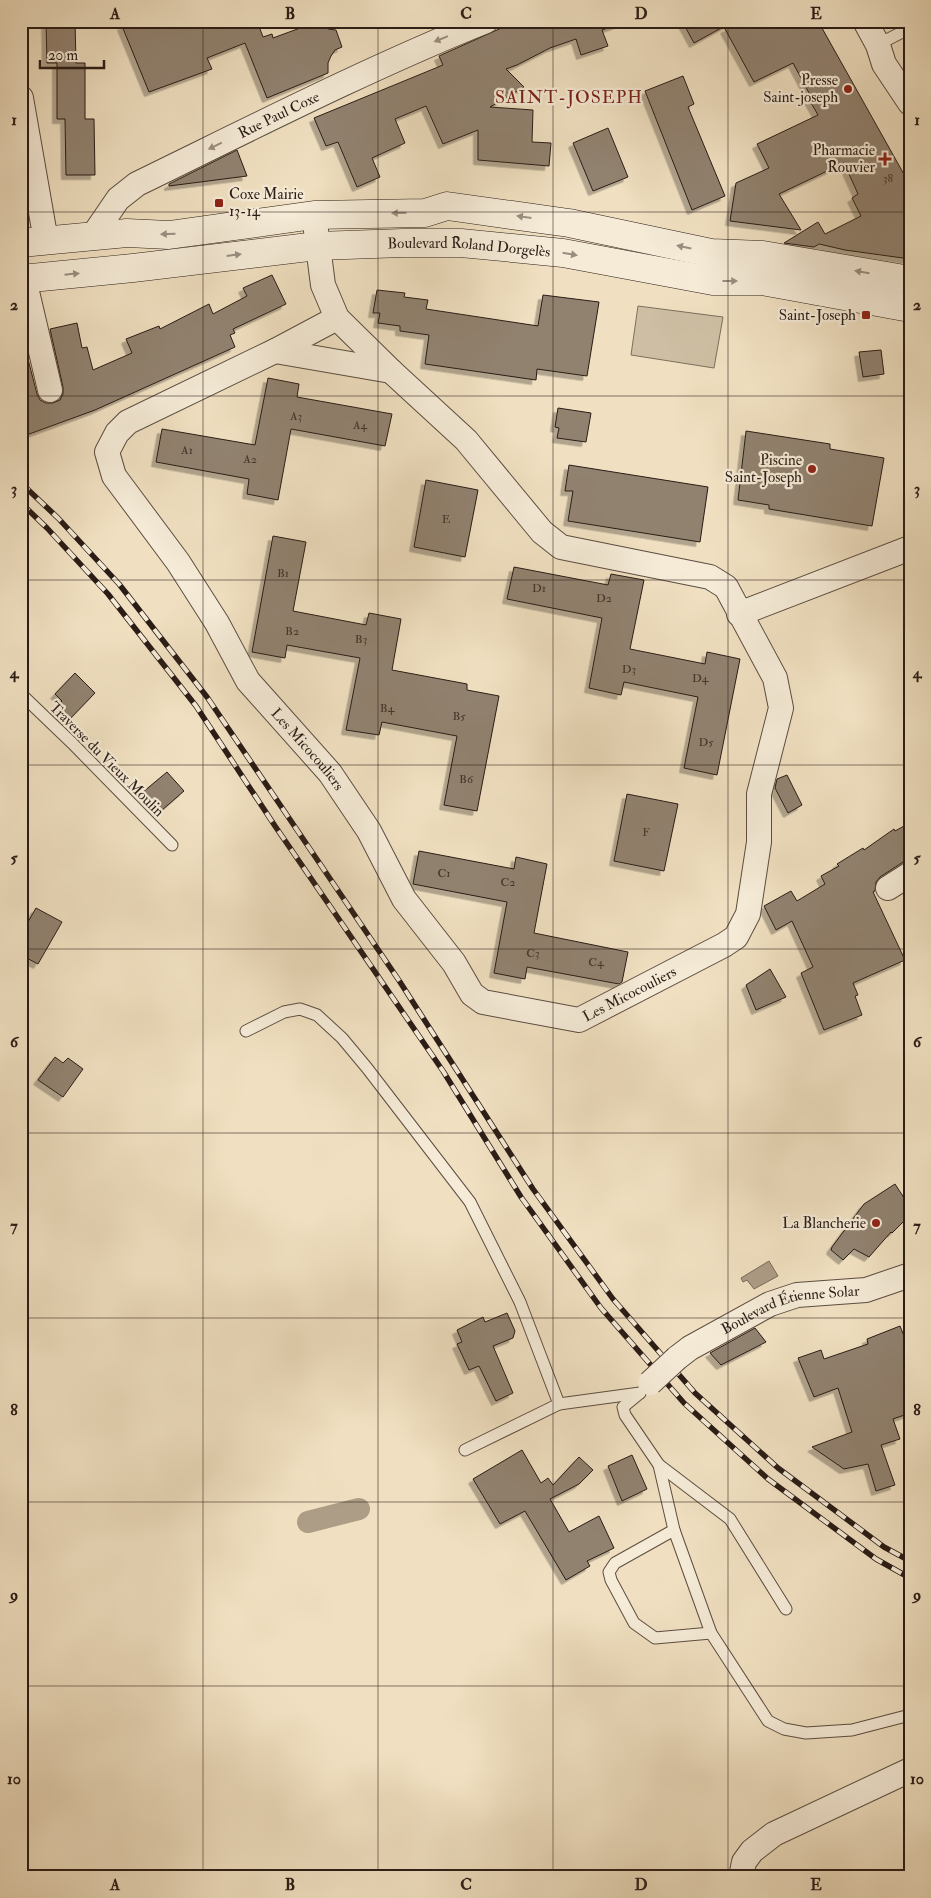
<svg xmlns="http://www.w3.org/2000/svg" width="931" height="1898" font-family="'IM FELL Double Pica',serif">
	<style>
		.green { fill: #cebfa4; stroke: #7c6e5d }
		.water { fill: #ad9d87; stroke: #79695a }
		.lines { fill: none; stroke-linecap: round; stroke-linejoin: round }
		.canal { stroke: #ad9d87; stroke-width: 22 }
		.building { fill: #91826f; stroke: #2a1c16; filter: url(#shadow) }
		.service-casing { stroke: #5c4d41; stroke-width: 13 }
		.minor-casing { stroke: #5c4d41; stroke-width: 26 }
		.secondary-casing { stroke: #2a1c16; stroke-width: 29 }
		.service { stroke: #f5ebd7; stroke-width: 11 }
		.minor { stroke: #f5ebd7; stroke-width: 24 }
		.secondary { stroke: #f5ebd7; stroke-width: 28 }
		.rail-casing { stroke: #2a1c16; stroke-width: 5.5 }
		.rail { stroke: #f5ebd7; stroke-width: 4; stroke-dasharray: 11; stroke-linecap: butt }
		.minor-bridge-casing { stroke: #5c4d41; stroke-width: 26; stroke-linecap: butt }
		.minor-bridge { stroke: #f5ebd7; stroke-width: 24 }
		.oneway { fill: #9a8e80 }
		.grid { fill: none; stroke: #2a1c16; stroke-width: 1; stroke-opacity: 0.55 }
		.poi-dot { fill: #8f2418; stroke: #f5ebd7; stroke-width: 2 }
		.labels { text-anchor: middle; stroke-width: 4.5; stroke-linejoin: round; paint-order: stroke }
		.number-label { font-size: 12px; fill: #44362c }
		.poi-label { font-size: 15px; fill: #2a1c16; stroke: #f5ebd7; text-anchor: end }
		.street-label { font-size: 15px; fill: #2a1c16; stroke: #f5ebd7 }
		.quarter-label { font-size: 18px; letter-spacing: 1px; fill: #7a1f14; stroke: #f5ebd7 }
		.neatline { fill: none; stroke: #2a1c16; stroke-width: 2 }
		.grid-label { font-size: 16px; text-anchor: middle; font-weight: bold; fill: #2a1c16 }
	</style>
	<defs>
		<filter id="shadow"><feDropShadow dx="-4.5" dy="4.5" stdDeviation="0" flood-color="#0004"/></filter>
	</defs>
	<rect width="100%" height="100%" fill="#f0e0c1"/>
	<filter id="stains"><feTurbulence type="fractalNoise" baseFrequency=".004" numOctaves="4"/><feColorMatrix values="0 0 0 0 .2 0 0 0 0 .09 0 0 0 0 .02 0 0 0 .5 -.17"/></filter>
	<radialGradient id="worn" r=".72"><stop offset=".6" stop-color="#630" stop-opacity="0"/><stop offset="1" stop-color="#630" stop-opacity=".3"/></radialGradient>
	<!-- green -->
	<path class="green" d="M638 306 723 317 714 368 631 355Z"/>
	<!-- water -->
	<path class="water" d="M769 1261 778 1276 754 1289 747 1280 743 1282 741 1278Z"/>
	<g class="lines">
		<!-- canal -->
		<path class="canal" d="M308 1522 359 1509"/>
	</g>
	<!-- building -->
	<g class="building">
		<path d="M46 21H75L76 63H85V119H94L95 175H66L65 119H57V63H47Z"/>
		<path d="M133 21H257L263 37 272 34 273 38 319 21 328 29 336 30 342 47 335 50 331 56 328 63V73L267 98 245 43 207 58 212 69 149 92 122 26Z"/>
		<path d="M517 21H619V24L602 30 608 46 581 55 576 39 550 48 517 65 506 69 524 87 490 107 533 110 532 142 551 143 549 166 478 160V130L443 144 426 106 395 119 405 143 372 158 380 177 357 187 338 142 326 146 314 118 443 65 439 56Z"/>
		<path d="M682 21H734L694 43Z"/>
		<path d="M741 21H818L910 185V259L845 250 819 244 814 247 784 243 818 222 825 234 861 216 852 198 858 194 844 163 779 194 801 230 730 221 736 183 769 168 757 144 818 115 806 94 809 93 793 63 754 82 725 29Z"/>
		<path d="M683 76 694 104 688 107 725 196 692 210 645 91Z"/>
		<path d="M608 128 628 177 593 191 573 143Z"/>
		<path d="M237 150 247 176 169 186V184Z"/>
		<path d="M272 275 286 304 233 329 235 333 230 335 235 347 95 410 21 437V332L37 394 40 400 46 403H53L60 400 63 394V387L50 329 77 323 82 348 87 347 93 370 132 353 126 339 159 326 160 329 209 304 213 314 247 296 243 288Z"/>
		<path d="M377 290 405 293 404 297 428 300 426 309 538 326 543 295 599 302 587 376 537 369 536 380 425 364 429 335 400 331V326L378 323 380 313H373Z"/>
		<path d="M881 350 884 374 863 377 859 352Z"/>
		<path d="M268 378 299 384 297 397 392 414 385 446 291 429 278 500 247 494 249 479 156 462 162 429 255 445Z"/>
		<path d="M558 408 591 413 586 442 557 438 559 428 555 427Z"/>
		<path d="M746 431 830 444V449L884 458 872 526 769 509V505L738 500Z"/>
		<path d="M569 465 708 487 700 542 568 521 573 491H565Z"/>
		<path d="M426 480 478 490 465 557 414 547Z"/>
		<path d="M273 536 306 542 293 611 366 625 369 613 401 619 392 670 467 684V690L499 696 477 811 444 805 457 736 382 722 379 735 346 730 360 658 287 645 285 658 252 652Z"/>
		<path d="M514 567 608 585 611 574 644 580 630 649 705 664 707 652 740 659 717 775 684 768 698 697 624 682 621 695 589 688 602 618 507 599Z"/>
		<path d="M75 673 95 693 65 724 52 712 62 701 55 694Z"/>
		<path d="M167 772 184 791 161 811 143 792Z"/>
		<path d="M787 775 802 805 788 813 775 788 777 779Z"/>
		<path d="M627 794 678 804 664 871 614 861Z"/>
		<path d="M904 826 910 836V860L903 862 880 877 876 882 875 891 873 892 905 960 853 983 858 995 855 996 862 1015 824 1030 801 973 813 967 792 921 776 930 764 906 791 891 797 901 825 884 821 876 839 866 837 864 863 848 864 850 894 829 895 831Z"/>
		<path d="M419 851 514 869 516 857 547 864 534 933 628 952 622 982 619 984 527 967 525 979 494 973 507 902 413 884Z"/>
		<path d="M36 908 62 922 38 964 21 955V934Z"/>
		<path d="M770 969 786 997 756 1010 746 985Z"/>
		<path d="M55 1057 63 1063 68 1058 83 1069 63 1097 38 1080Z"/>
		<path d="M895 1184 910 1207V1215L892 1233 891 1232 869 1257 854 1249 843 1260 831 1250 832 1247 864 1204Z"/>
		<path d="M507 1313 515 1331 513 1338 493 1346 513 1393 496 1401 479 1366 469 1370 457 1344 462 1342 457 1330 483 1317 485 1322Z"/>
		<path d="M900 1326 904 1336 910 1334V1413L893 1419 900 1439 881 1445 895 1485 876 1491 868 1464 844 1469 812 1447 852 1432 838 1388 814 1397 798 1358 821 1350 824 1359 868 1344 867 1339Z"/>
		<path d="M755 1328 766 1342 721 1365 710 1353Z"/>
		<path d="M522 1450 541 1483 548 1478 553 1485 579 1457 593 1470 579 1484 550 1499 569 1532 599 1516 614 1548 587 1561 590 1566 566 1580 525 1511 500 1524 473 1479Z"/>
		<path d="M632 1455 647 1489 622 1501 608 1466Z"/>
	</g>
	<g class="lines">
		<!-- service casing -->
		<g class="service-casing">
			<g id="service">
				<path d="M877 45 910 28"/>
				<path d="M21 694 72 743 172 845"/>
				<path d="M246 1031 284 1012 300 1009 317 1015 342 1038 367 1068 470 1202 520 1302 559 1404 640 1393"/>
				<path d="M640 1393 623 1407 625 1415 659 1465 674 1530 711 1633 768 1721 784 1729 806 1733 852 1730 910 1715"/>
				<path d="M465 1450 559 1404"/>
				<path d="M659 1465 730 1519 786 1609"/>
				<path d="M674 1530 615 1563 609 1572 611 1580 634 1623 655 1638 711 1633"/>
			</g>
		</g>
		<!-- minor casing -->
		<g class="minor-casing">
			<g id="minor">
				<path d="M865 21 878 45 884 64 910 103"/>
				<path d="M21 98 46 241"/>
				<path id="s1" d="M314 215 323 285 337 318 275 351 128 422 117 433 107 452 114 476 178 562 217 623 248 681 330 773 369 831 404 899 454 963 472 994 483 1002 579 1020 724 945 736 937 748 914 759 842V794L781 708 775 678 726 587 710 577 561 547 542 532 466 440 391 371 337 318"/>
				<path id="s2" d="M92 237 118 199 137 184C252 128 367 69 486 21"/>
				<path d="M24 279 50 390"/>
				<path d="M275 351 391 371"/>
				<path d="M739 614 910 548"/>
				<path d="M888 888 910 874"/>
				<path id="s3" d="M677 1358 690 1348 770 1304 797 1295 866 1290 910 1275"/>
				<path d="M743 1877 742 1872 744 1862 752 1851 774 1834 910 1770"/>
			</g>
		</g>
		<!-- secondary casing -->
		<g class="secondary-casing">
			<g id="secondary">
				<path d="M21 243 127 233 169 235 314 215 425 213 447 206 569 223 711 253 763 255 910 280"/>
				<path id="s4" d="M21 279 133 268 317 246 403 243H461L563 253 713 281H762L910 308"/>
			</g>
		</g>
		<!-- service -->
		<use href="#service" class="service"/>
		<!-- minor -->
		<use href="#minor" class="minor"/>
		<!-- secondary -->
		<use href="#secondary" class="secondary"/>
		<!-- rail casing -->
		<g class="rail-casing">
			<g id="rail">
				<path d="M21 483 58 518 119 584 207 697 400 982 533 1189 613 1299 695 1393 778 1468 884 1547 910 1561"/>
				<path d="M21 503 47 528 108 594 196 706 275 826 443 1071 521 1197 601 1308 684 1403 768 1479 876 1559 910 1578"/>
			</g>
		</g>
		<!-- rail -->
		<use href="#rail" class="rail"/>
		<!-- minor-bridge casing -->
		<g class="minor-bridge-casing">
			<path id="minor-bridge" d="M650 1383 677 1358"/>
		</g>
		<!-- minor-bridge -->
		<use href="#minor-bridge" class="minor-bridge"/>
	</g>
	<!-- one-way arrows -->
	<defs><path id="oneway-solid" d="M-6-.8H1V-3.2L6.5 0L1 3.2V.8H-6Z" transform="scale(1.25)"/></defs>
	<g class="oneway">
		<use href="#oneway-solid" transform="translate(441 39) rotate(158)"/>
		<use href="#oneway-solid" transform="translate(215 146) rotate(154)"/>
		<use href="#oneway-solid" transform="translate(399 213) rotate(179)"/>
		<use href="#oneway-solid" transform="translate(524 217) rotate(-172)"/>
		<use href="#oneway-solid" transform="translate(168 234) rotate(178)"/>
		<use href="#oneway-solid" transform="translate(684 247) rotate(-168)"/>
		<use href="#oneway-solid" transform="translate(570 254) rotate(10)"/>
		<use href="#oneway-solid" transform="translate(234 255) rotate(-7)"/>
		<use href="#oneway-solid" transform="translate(862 272) rotate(-170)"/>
		<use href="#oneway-solid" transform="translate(72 274) rotate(-6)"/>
		<use href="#oneway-solid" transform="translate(730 281)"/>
	</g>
	<!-- grid -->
	<path class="grid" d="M203 21V1877M378 21V1877M553 21V1877M728 21V1877M21 212H910M21 396H910M21 580H910M21 765H910M21 949H910M21 1133H910M21 1318H910M21 1502H910M21 1686H910"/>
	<!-- markers -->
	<g class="poi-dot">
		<circle cx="848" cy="89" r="5"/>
		<path d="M882.5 151.5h5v5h5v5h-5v5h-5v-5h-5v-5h5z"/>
		<rect x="214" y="198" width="10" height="10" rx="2.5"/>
		<rect x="861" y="310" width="10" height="10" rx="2.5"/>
		<circle cx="812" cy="469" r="5"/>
		<circle cx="876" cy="1223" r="5"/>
	</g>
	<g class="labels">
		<!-- number labels -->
		<g class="number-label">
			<text x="888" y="182">38</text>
			<text x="296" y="420">A3</text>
			<text x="360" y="429">A4</text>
			<text x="187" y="454">A1</text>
			<text x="250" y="463">A2</text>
			<text x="446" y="523">E</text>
			<text x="283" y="577">B1</text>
			<text x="539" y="592">D1</text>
			<text x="604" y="602">D2</text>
			<text x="292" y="635">B2</text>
			<text x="361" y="643">B3</text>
			<text x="629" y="673">D3</text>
			<text x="700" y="682">D4</text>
			<text x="387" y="712">B4</text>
			<text x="459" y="720">B5</text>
			<text x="706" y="746">D5</text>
			<text x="466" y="783">B6</text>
			<text x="646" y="836">F</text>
			<text x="444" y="877">C1</text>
			<text x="508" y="886">C2</text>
			<text x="533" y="957">C3</text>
			<text x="596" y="966">C4</text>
		</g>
		<!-- poi labels -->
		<g class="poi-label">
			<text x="838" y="85">Presse<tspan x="838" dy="17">Saint-joseph</tspan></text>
			<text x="875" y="155">Pharmacie<tspan x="875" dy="17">Rouvier</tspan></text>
			<text x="229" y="199" text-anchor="start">Coxe Mairie<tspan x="229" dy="17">13-14</tspan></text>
			<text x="856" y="320">Saint-Joseph</text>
			<text x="802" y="465">Piscine<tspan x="802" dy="17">Saint-Joseph</tspan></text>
			<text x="866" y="1228">La Blancherie</text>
		</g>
		<!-- street labels -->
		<g class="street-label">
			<text dy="5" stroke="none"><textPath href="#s2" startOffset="228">Rue Paul Coxe</textPath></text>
			<text dy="5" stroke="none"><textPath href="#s4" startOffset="450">Boulevard Roland Dorgelès</textPath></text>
			<text dy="5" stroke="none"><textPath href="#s1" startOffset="738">Les Micocouliers</textPath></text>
			<text transform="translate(107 759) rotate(45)" y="5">Traverse du Vieux Moulin</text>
			<text dy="5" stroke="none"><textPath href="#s1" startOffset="1202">Les Micocouliers</textPath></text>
			<text dy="5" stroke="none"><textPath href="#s3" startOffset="126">Boulevard Étienne Solar</textPath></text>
		</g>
		<!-- quarter labels -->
		<g class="quarter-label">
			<text x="569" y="103">SAINT-JOSEPH</text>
		</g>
	</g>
	<!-- margin -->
	<rect width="931" height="1898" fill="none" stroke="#f0e0c1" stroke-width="55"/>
	<!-- scale -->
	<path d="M40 60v8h64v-8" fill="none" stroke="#2a1c16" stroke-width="2.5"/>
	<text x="48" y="60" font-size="15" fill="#2a1c16" stroke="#f5ebd7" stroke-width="4" paint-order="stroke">20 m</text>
	<rect x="28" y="28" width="876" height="1842" class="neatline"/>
	<g class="grid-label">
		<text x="115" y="19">A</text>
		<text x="290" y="19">B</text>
		<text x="466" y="19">C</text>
		<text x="641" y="19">D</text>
		<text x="816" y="19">E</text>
		<text x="14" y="125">1</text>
		<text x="917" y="125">1</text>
		<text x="14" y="310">2</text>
		<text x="917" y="310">2</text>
		<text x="14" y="494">3</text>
		<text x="917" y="494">3</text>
		<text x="14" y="678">4</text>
		<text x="917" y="678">4</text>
		<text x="14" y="863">5</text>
		<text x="917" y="863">5</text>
		<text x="14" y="1047">6</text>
		<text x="917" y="1047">6</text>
		<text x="14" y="1231">7</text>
		<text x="917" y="1231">7</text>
		<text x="14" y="1415">8</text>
		<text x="917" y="1415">8</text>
		<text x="14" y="1600">9</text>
		<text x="917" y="1600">9</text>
		<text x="14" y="1784">10</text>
		<text x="917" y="1784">10</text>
		<text x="115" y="1890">A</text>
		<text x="290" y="1890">B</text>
		<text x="466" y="1890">C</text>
		<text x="641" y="1890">D</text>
		<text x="816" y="1890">E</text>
	</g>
	<rect width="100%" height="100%" filter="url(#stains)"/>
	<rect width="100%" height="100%" fill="url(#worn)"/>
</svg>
